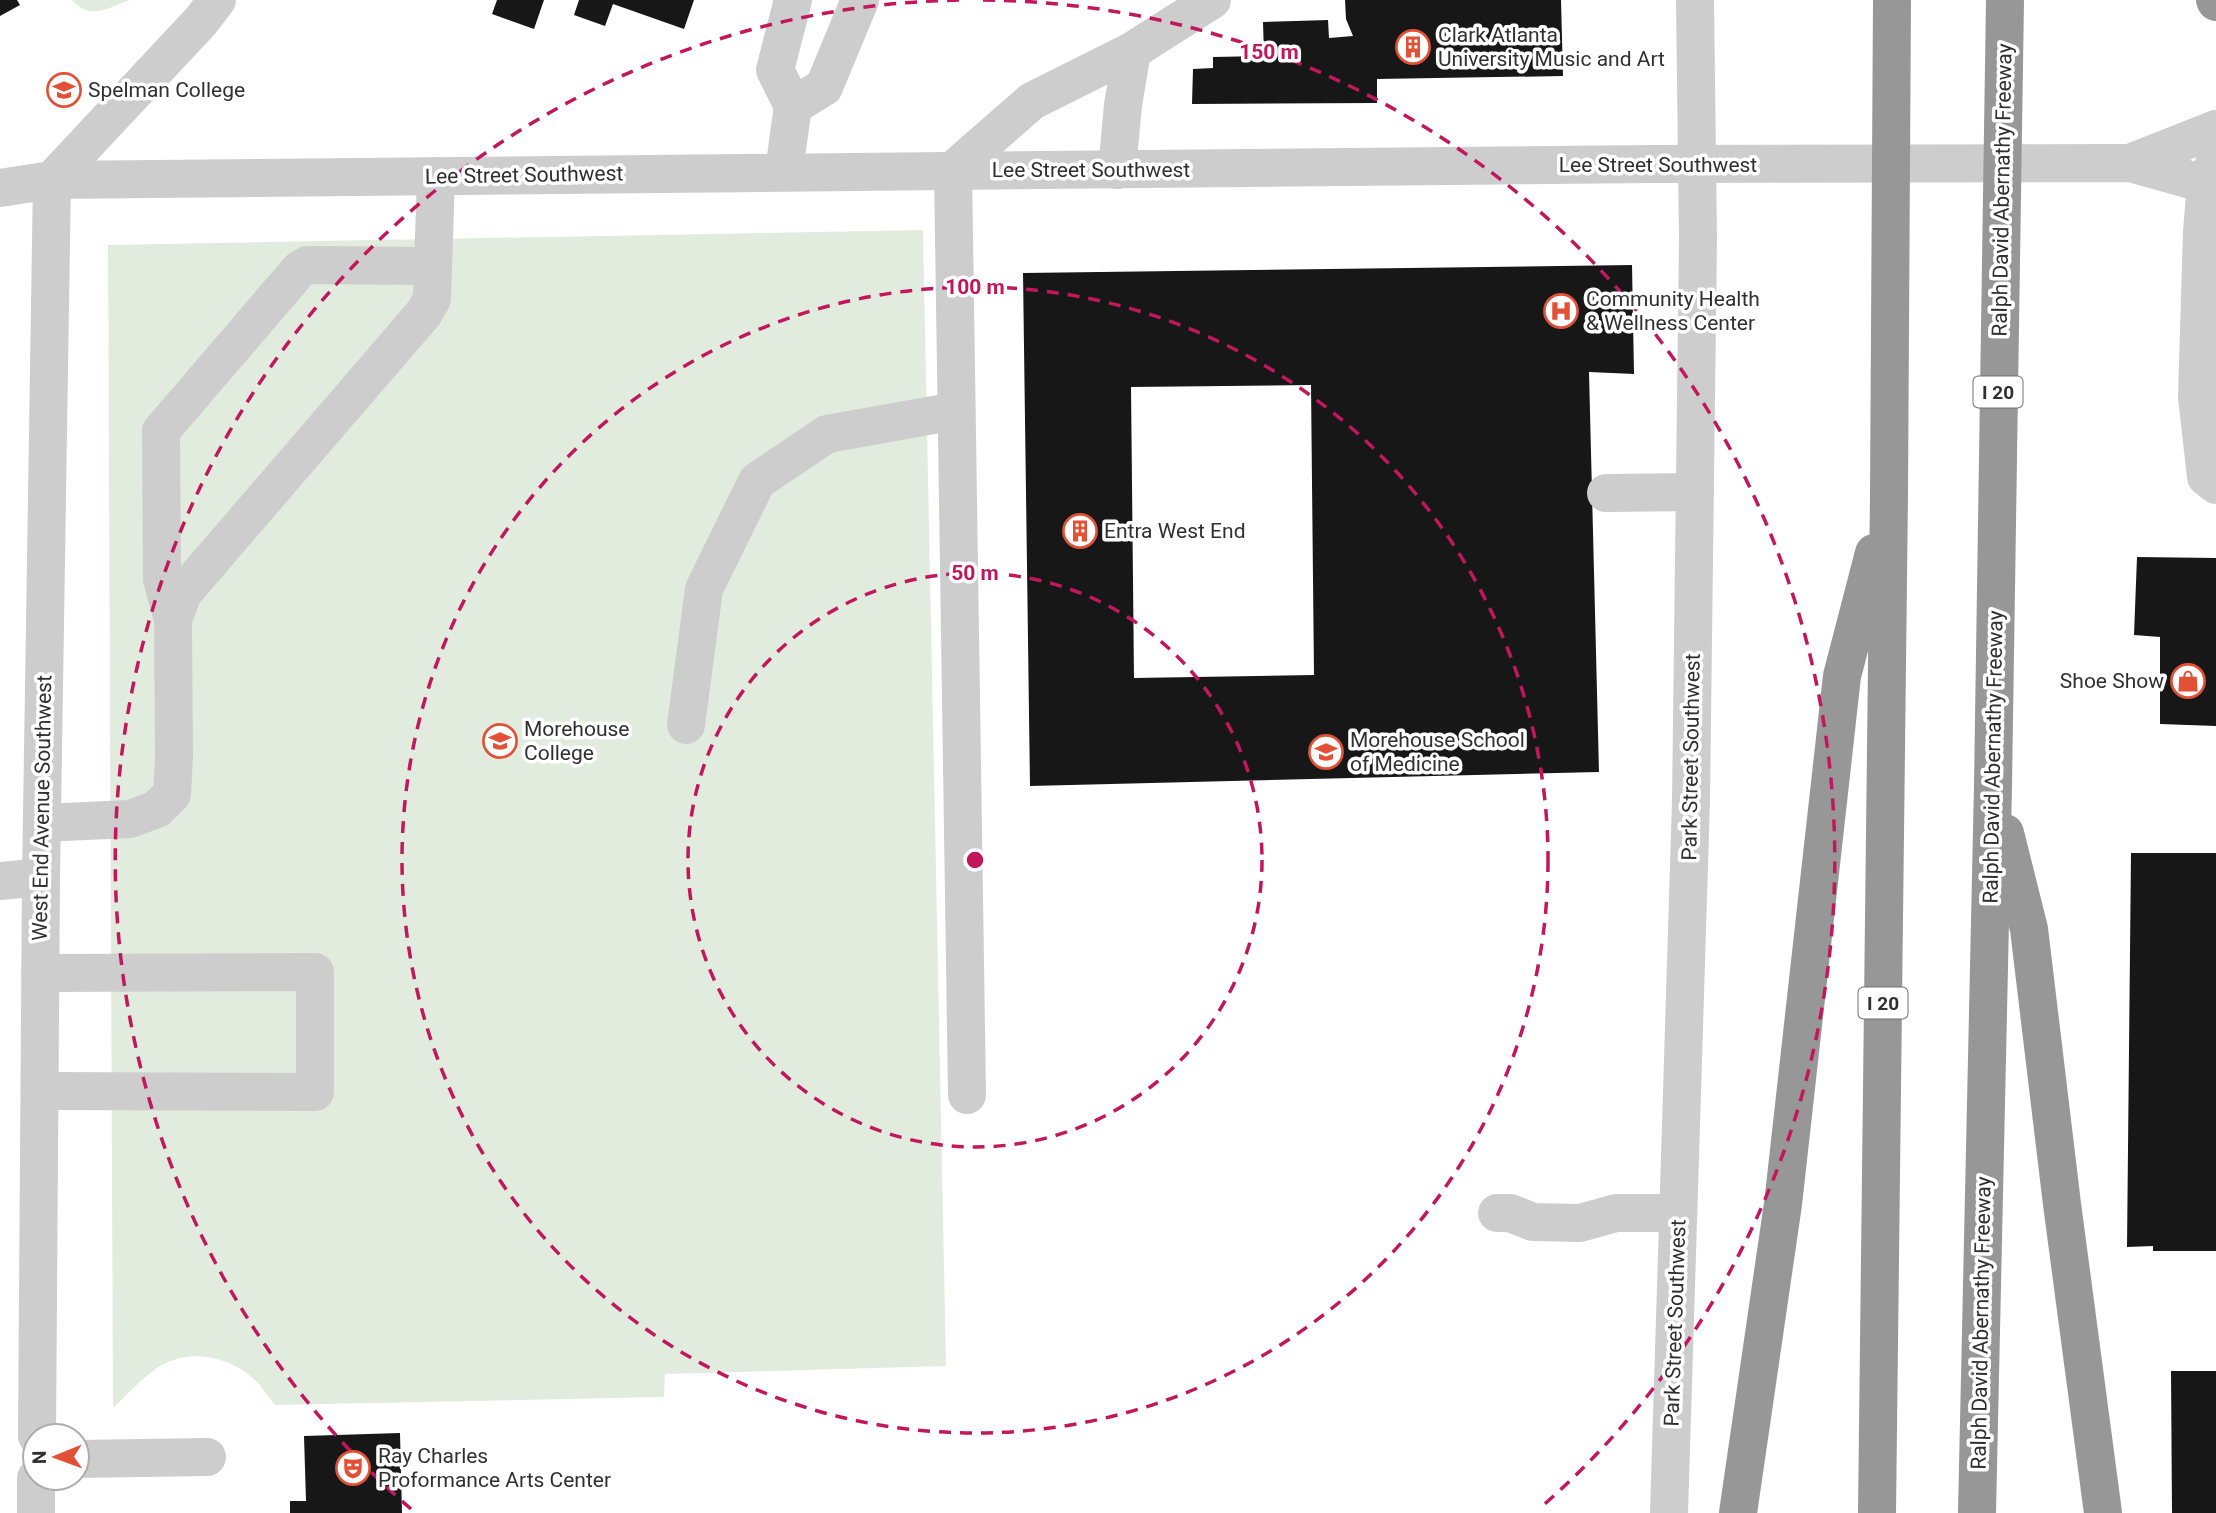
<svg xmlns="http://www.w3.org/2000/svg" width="2216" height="1513" font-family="Roboto,sans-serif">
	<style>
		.green { fill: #e2ecde }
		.building { fill: #171717; fill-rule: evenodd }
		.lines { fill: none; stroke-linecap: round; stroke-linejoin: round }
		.minor { stroke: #cdcdcd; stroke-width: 38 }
		.highway { stroke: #979797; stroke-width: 38 }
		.ring { fill: none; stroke: #c2185b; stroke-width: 3.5; stroke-dasharray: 12 9 }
		.labels { text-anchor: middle; stroke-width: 7; stroke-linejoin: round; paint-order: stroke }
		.shield { fill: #fff; stroke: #6e6e6e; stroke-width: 2 }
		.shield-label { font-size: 19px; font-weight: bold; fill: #303030 }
		.poi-label { font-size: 21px; fill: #303030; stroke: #fff; text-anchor: start }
		.street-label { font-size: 21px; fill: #303030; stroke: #fff }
		.centre { fill: #c2185b; stroke: #fff; stroke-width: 3.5 }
		.ring-label { font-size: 21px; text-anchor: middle; font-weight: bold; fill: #c2185b; stroke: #fff; stroke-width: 7; stroke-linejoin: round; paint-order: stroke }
	</style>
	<rect width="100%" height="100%" fill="#fff"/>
	<!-- green -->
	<g class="green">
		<path d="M72 0H130C107 8 91 21 72 0Z"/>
		<path d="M923 230 946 1366 665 1374 664 1397 275 1405C269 1398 264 1390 258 1383 232 1356 191 1347 158 1367 142 1378 127 1395 113 1408L108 245Z"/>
	</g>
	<!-- building -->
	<g class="building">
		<path d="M0 0H17L20 5 0 16Z"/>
		<path d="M497 0H544L534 29 492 14Z"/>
		<path d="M579 0H694L684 29 613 4 605 26 574 15Z"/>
		<path d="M1345 0H1561L1563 76 1377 79V103L1192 104 1193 69 1213 68V57L1264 56 1263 22 1328 20 1329 38 1353 36 1346 19Z"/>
		<path d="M1632 265 1634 374 1589 372 1599 772 1030 786 1023 273ZM1311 385 1314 675 1134 678 1131 387Z"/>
		<path d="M2137 557 2216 558V726L2160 724V637L2134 635Z"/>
		<path d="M2131 853H2216V1251H2153V1246L2127 1247Z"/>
		<path d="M2171 1371H2216V1513H2172Z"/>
		<path d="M400 1433 402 1513H290V1501H306L304 1436Z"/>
	</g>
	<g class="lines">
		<!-- minor -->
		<g class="minor">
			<path d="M793 106 824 87 860 0"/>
			<path d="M2216 159 2206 184 2202 231 2197 397 2206 477 2216 485"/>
			<path d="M2130 163 2216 129"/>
			<path d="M953 170 967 1095"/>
			<path d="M953 170 1032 101 1132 51 1212 0"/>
			<path d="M1117 170 1123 105 1132 51"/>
			<path d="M784 171 793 106 775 70 793 0"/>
			<path d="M52 180 201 21 217 0"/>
			<path d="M0 188 52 180 1651 164 2130 163 2216 187"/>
			<path d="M1606 493 1695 492"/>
			<path d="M173 620 183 593 424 313 432 299 436 176"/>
			<path d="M686 725 704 589 757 481 827 434 956 411"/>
			<path d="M42 823 130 819 157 809 172 794 174 757 173 620 162 579 161 431 299 270 307 265 433 266"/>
			<path d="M0 881 41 877"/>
			<path d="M40 1091 315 1092V972L40 973"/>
			<path d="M1497 1213H1510L1533 1222 1580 1223 1616 1213H1678"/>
			<path d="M37 1436 41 877 52 180"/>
			<path d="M77 1459 207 1457"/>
			<path d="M36 1513V1478"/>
			<path d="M1669 1513 1691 801 1698 239 1695 0"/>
		</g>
		<!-- highway -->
		<g class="highway">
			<path d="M2215 0 2216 2"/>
			<path d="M2005 833 2029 929 2062 1204 2103 1513"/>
			<path d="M1738 1513 1783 1204 1842 676 1874 553"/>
			<path d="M1877 1513 1889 494 1892 0"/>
			<path d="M1977 1513 1993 785 2005 0"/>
		</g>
	</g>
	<!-- distance rings -->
	<g class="ring">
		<circle cx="975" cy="860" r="287"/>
		<circle cx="975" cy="860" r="573"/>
		<path d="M411 1509A860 860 0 0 1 967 0M983 0A860 860 0 0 1 1539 1509"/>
	</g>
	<!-- icons -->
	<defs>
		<g id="building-ring" transform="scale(1.75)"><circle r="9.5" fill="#fff" stroke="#e25036" stroke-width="1.5"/><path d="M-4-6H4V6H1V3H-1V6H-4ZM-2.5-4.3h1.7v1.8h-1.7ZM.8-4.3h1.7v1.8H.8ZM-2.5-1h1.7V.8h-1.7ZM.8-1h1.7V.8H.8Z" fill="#e25036"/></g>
		<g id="university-ring" transform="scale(1.75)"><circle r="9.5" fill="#fff" stroke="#e25036" stroke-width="1.5"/><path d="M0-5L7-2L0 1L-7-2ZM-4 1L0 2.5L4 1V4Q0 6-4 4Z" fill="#e25036"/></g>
		<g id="hospital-ring" transform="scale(1.75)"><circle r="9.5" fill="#fff" stroke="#e25036" stroke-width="1.5"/><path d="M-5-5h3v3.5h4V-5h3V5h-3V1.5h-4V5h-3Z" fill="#e25036"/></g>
		<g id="shop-ring" transform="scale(1.75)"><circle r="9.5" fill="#fff" stroke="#e25036" stroke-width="1.5"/><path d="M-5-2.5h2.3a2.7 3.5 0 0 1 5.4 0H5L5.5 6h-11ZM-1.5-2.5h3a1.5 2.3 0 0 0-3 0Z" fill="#e25036"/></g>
		<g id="theatre-ring" transform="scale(1.75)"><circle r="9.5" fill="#fff" stroke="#e25036" stroke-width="1.5"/><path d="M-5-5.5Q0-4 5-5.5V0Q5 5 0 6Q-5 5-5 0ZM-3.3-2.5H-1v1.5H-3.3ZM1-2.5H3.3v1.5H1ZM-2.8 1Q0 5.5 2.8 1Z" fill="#e25036"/></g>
	</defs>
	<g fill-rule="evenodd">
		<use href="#building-ring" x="1413" y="47"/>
		<use href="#university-ring" x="64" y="90"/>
		<use href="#hospital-ring" x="1561" y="311"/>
		<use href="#building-ring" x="1080" y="531"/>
		<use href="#shop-ring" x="2188" y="681"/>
		<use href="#university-ring" x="500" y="741"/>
		<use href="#university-ring" x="1326" y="752"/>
		<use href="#theatre-ring" x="353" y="1468"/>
	</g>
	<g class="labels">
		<!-- shield labels -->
		<g class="shield">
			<rect x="1973.5" y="376.5" width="49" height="31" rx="5"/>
			<rect x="1858.5" y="987.5" width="49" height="31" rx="5"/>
		</g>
		<g class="shield-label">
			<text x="1998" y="399">I 20</text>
			<text x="1883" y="1010">I 20</text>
		</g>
		<!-- poi labels -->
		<g class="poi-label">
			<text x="1438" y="42">Clark Atlanta<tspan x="1438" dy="24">University Music and Art</tspan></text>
			<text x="88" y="97">Spelman College</text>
			<text x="1586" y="306">Community Health<tspan x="1586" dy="24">&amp; Wellness Center</tspan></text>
			<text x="1104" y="538">Entra West End</text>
			<text x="2164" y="688" text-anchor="end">Shoe Show</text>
			<text x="524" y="736">Morehouse<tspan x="524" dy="24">College</tspan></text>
			<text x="1350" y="747">Morehouse School<tspan x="1350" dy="24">of Medicine</tspan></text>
			<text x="378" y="1463">Ray Charles<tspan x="378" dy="24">Proformance Arts Center</tspan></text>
		</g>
		<!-- street labels -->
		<g class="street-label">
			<text x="1658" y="172">Lee Street Southwest</text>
			<text x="1091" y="177">Lee Street Southwest</text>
			<text transform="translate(524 175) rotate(-1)" y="7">Lee Street Southwest</text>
			<text transform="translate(2002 190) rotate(-89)" y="7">Ralph David Abernathy Freeway</text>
			<text transform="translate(1691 757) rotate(-89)" y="7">Park Street Southwest</text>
			<text transform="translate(1993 757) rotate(-89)" y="7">Ralph David Abernathy Freeway</text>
			<text transform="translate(42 808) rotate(-89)" y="7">West End Avenue Southwest</text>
			<text transform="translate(1675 1323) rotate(-88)" y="7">Park Street Southwest</text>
			<text transform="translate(1981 1323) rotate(-89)" y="7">Ralph David Abernathy Freeway</text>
		</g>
	</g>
	<circle cx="975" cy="860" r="10" class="centre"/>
	<g class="ring-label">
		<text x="1269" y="59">150 m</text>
		<text x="975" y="294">100 m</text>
		<text x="975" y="580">50 m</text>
	</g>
	<!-- north arrow -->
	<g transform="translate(56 1457) rotate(269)"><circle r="33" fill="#ffffff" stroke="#acacac" stroke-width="2"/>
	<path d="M0-5L12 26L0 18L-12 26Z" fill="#e25036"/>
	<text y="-10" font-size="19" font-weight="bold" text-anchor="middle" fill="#303030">N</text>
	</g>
</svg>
